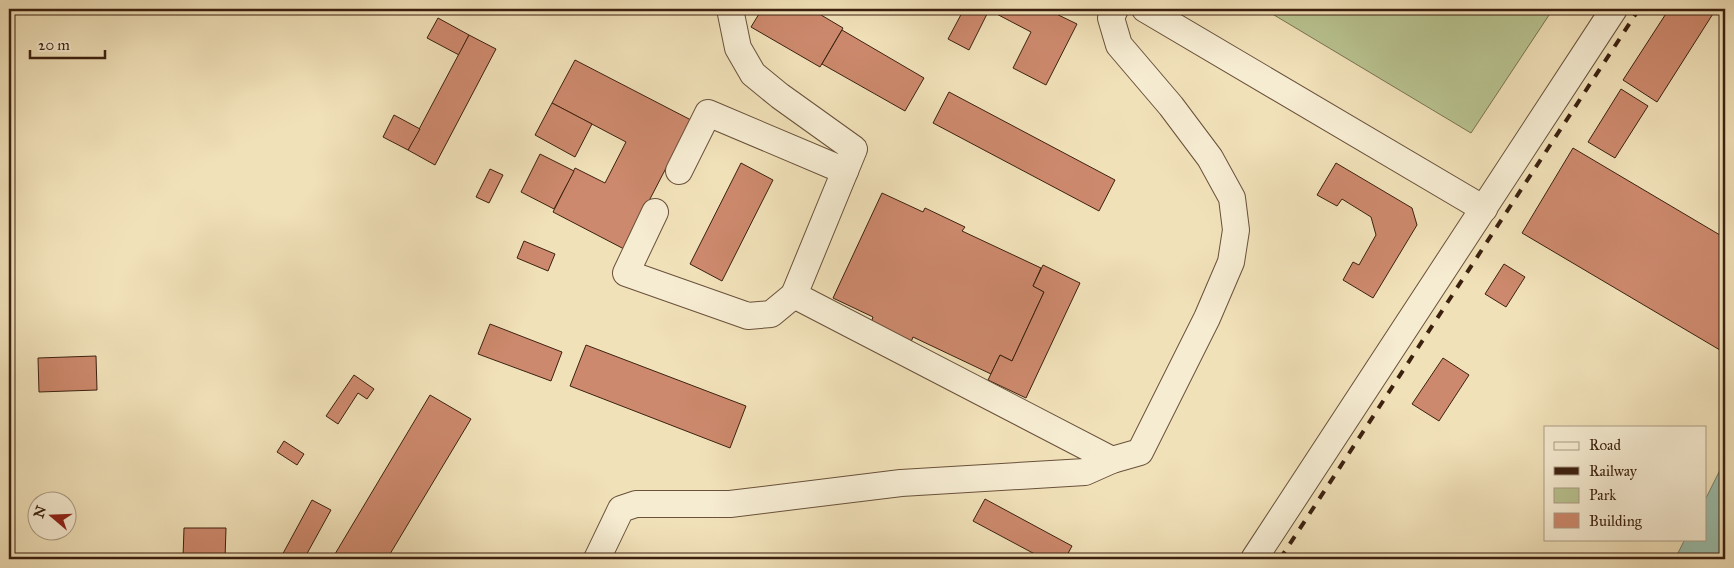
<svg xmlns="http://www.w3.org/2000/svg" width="1734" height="568" font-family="'IM FELL Great Primer',serif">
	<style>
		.green { fill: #b8c390; stroke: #7a7250 }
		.water { fill: #9bbeab; stroke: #757f6d }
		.building { fill: #cd896d; stroke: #3c210f }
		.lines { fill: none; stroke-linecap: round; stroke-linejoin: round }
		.street-casing { stroke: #69513a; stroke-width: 28 }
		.street { stroke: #f6ecd2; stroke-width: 26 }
		.rail { stroke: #3c210f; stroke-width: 4; stroke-dasharray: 9 9; stroke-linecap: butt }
	</style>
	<rect width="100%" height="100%" fill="#f1e1b9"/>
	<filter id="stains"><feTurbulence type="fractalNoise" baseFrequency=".004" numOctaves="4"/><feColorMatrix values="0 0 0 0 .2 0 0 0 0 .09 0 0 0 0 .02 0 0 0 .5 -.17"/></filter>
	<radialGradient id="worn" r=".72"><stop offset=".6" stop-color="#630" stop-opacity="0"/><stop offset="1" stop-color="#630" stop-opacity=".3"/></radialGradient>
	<!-- green -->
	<path class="green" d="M1264 9H1553L1471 133Z"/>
	<!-- water -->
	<path class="water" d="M1725 460V559H1675L1685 539H1705V500Z"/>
	<!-- building -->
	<g class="building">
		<path d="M762 9H811L843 28 820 67 751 27Z"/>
		<path d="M964 9H1046L1077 24 1046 85 1013 68 1031 32 989 10 969 50 948 39Z"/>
		<path d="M1669 9H1716L1657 102 1623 80Z"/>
		<path d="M438 18 469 35 459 55 427 38Z"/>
		<path d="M842 30 924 78 905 111 822 64Z"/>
		<path d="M469 35 496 49 435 165 408 150Z"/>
		<path d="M575 60 691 120 624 249 553 212 575 168 605 183 626 142 552 103Z"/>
		<path d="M1621 89 1648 106 1615 158 1588 142Z"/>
		<path d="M949 92 1115 180 1099 211 933 123Z"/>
		<path d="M552 103 592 124 575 157 535 135Z"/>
		<path d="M394 115 420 129 408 150 383 137Z"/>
		<path d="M1573 148 1725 238V353L1522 233Z"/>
		<path d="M540 154 574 171 554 209 521 192Z"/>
		<path d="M741 163 773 180 722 281 690 264Z"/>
		<path d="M1336 163 1412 208 1417 225 1373 298 1343 280 1353 262 1359 265 1376 235 1371 217 1342 199 1337 206 1317 195Z"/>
		<path d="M490 169 503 175 489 203 476 197Z"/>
		<path d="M882 193 923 212 925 208 965 227 962 231 1041 268 1033 286 1044 292 1012 361 1000 355 991 374 913 337 911 342 871 323 873 317 833 298Z"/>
		<path d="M524 241 555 254 548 271 517 258Z"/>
		<path d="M1504 264 1525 277 1506 307 1485 294Z"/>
		<path d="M1043 265 1080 283 1026 398 988 380 1000 355 1012 361 1044 292 1033 286Z"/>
		<path d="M490 324 562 352 551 381 478 354Z"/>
		<path d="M586 345 746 406 730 448 570 386Z"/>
		<path d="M96 356 97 390 39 392 38 358Z"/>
		<path d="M1443 358 1469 375 1439 421 1412 404Z"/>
		<path d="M354 375 374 389 367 399 358 393 338 424 326 416Z"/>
		<path d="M430 395 471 419 387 559H332Z"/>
		<path d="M284 441 304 454 297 465 277 452Z"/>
		<path d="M985 499 1072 546 1065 559H1044L973 521Z"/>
		<path d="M312 500 331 510 304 559H280Z"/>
		<path d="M184 528H226L225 559 183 558Z"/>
	</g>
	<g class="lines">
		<!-- street casing -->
		<g class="street-casing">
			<g id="street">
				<path d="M730 9 738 48 753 74 780 96 854 149 794 295 1112 460"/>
				<path d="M1145 9 1484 209"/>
				<path d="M679 171 708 113 845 171"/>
				<path d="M655 212 626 273 748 316 771 314 794 295"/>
				<path d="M597 559 621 509 636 504H730L901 483 1085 472 1112 460 1140 452 1207 318 1231 262 1236 230 1232 198 1210 158 1171 106 1119 45 1111 18 1115 9"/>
				<path d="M1254 559 1614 9"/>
			</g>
		</g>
		<!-- street -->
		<use href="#street" class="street"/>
		<!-- rail -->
		<path class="rail" d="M1280 559 1639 9"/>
	</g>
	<!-- margin -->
	<rect width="1734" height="568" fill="none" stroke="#f1e1b9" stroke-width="30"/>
	<rect x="10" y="10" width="1714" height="548" fill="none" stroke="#3c210f" stroke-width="2.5"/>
	<rect x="15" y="15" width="1704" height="538" fill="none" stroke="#3c210f"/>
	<!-- legend -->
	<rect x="1544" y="426" width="162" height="115" fill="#f6ecd2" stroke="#ac9b84"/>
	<rect x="1554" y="442" width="25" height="8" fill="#f6ecd2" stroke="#ac9b84"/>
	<text x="1589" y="450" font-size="15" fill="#3c210f">Road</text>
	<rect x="1554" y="467" width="25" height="8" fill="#3c210f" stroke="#ac9b84"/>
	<text x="1589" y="476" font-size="15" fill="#3c210f">Railway</text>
	<rect x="1554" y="488" width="25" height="15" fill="#b8c390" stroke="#ac9b84"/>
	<text x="1589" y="500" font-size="15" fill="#3c210f">Park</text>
	<rect x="1554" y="513" width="25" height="15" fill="#cd896d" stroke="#ac9b84"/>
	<text x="1589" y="526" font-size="15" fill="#3c210f">Building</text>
	<!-- north arrow -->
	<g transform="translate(52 516) rotate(289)"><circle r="24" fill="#f6ecd2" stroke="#ac9b84"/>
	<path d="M0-4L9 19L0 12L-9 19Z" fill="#8f2418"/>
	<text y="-8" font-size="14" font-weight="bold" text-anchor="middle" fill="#3c210f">N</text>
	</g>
	<!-- scale -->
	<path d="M30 50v8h75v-8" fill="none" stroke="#3c210f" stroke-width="2.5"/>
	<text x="38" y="50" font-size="15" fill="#3c210f" stroke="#f6ecd2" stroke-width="4" paint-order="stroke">20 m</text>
	<rect width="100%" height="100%" filter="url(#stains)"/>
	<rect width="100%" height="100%" fill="url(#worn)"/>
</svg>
